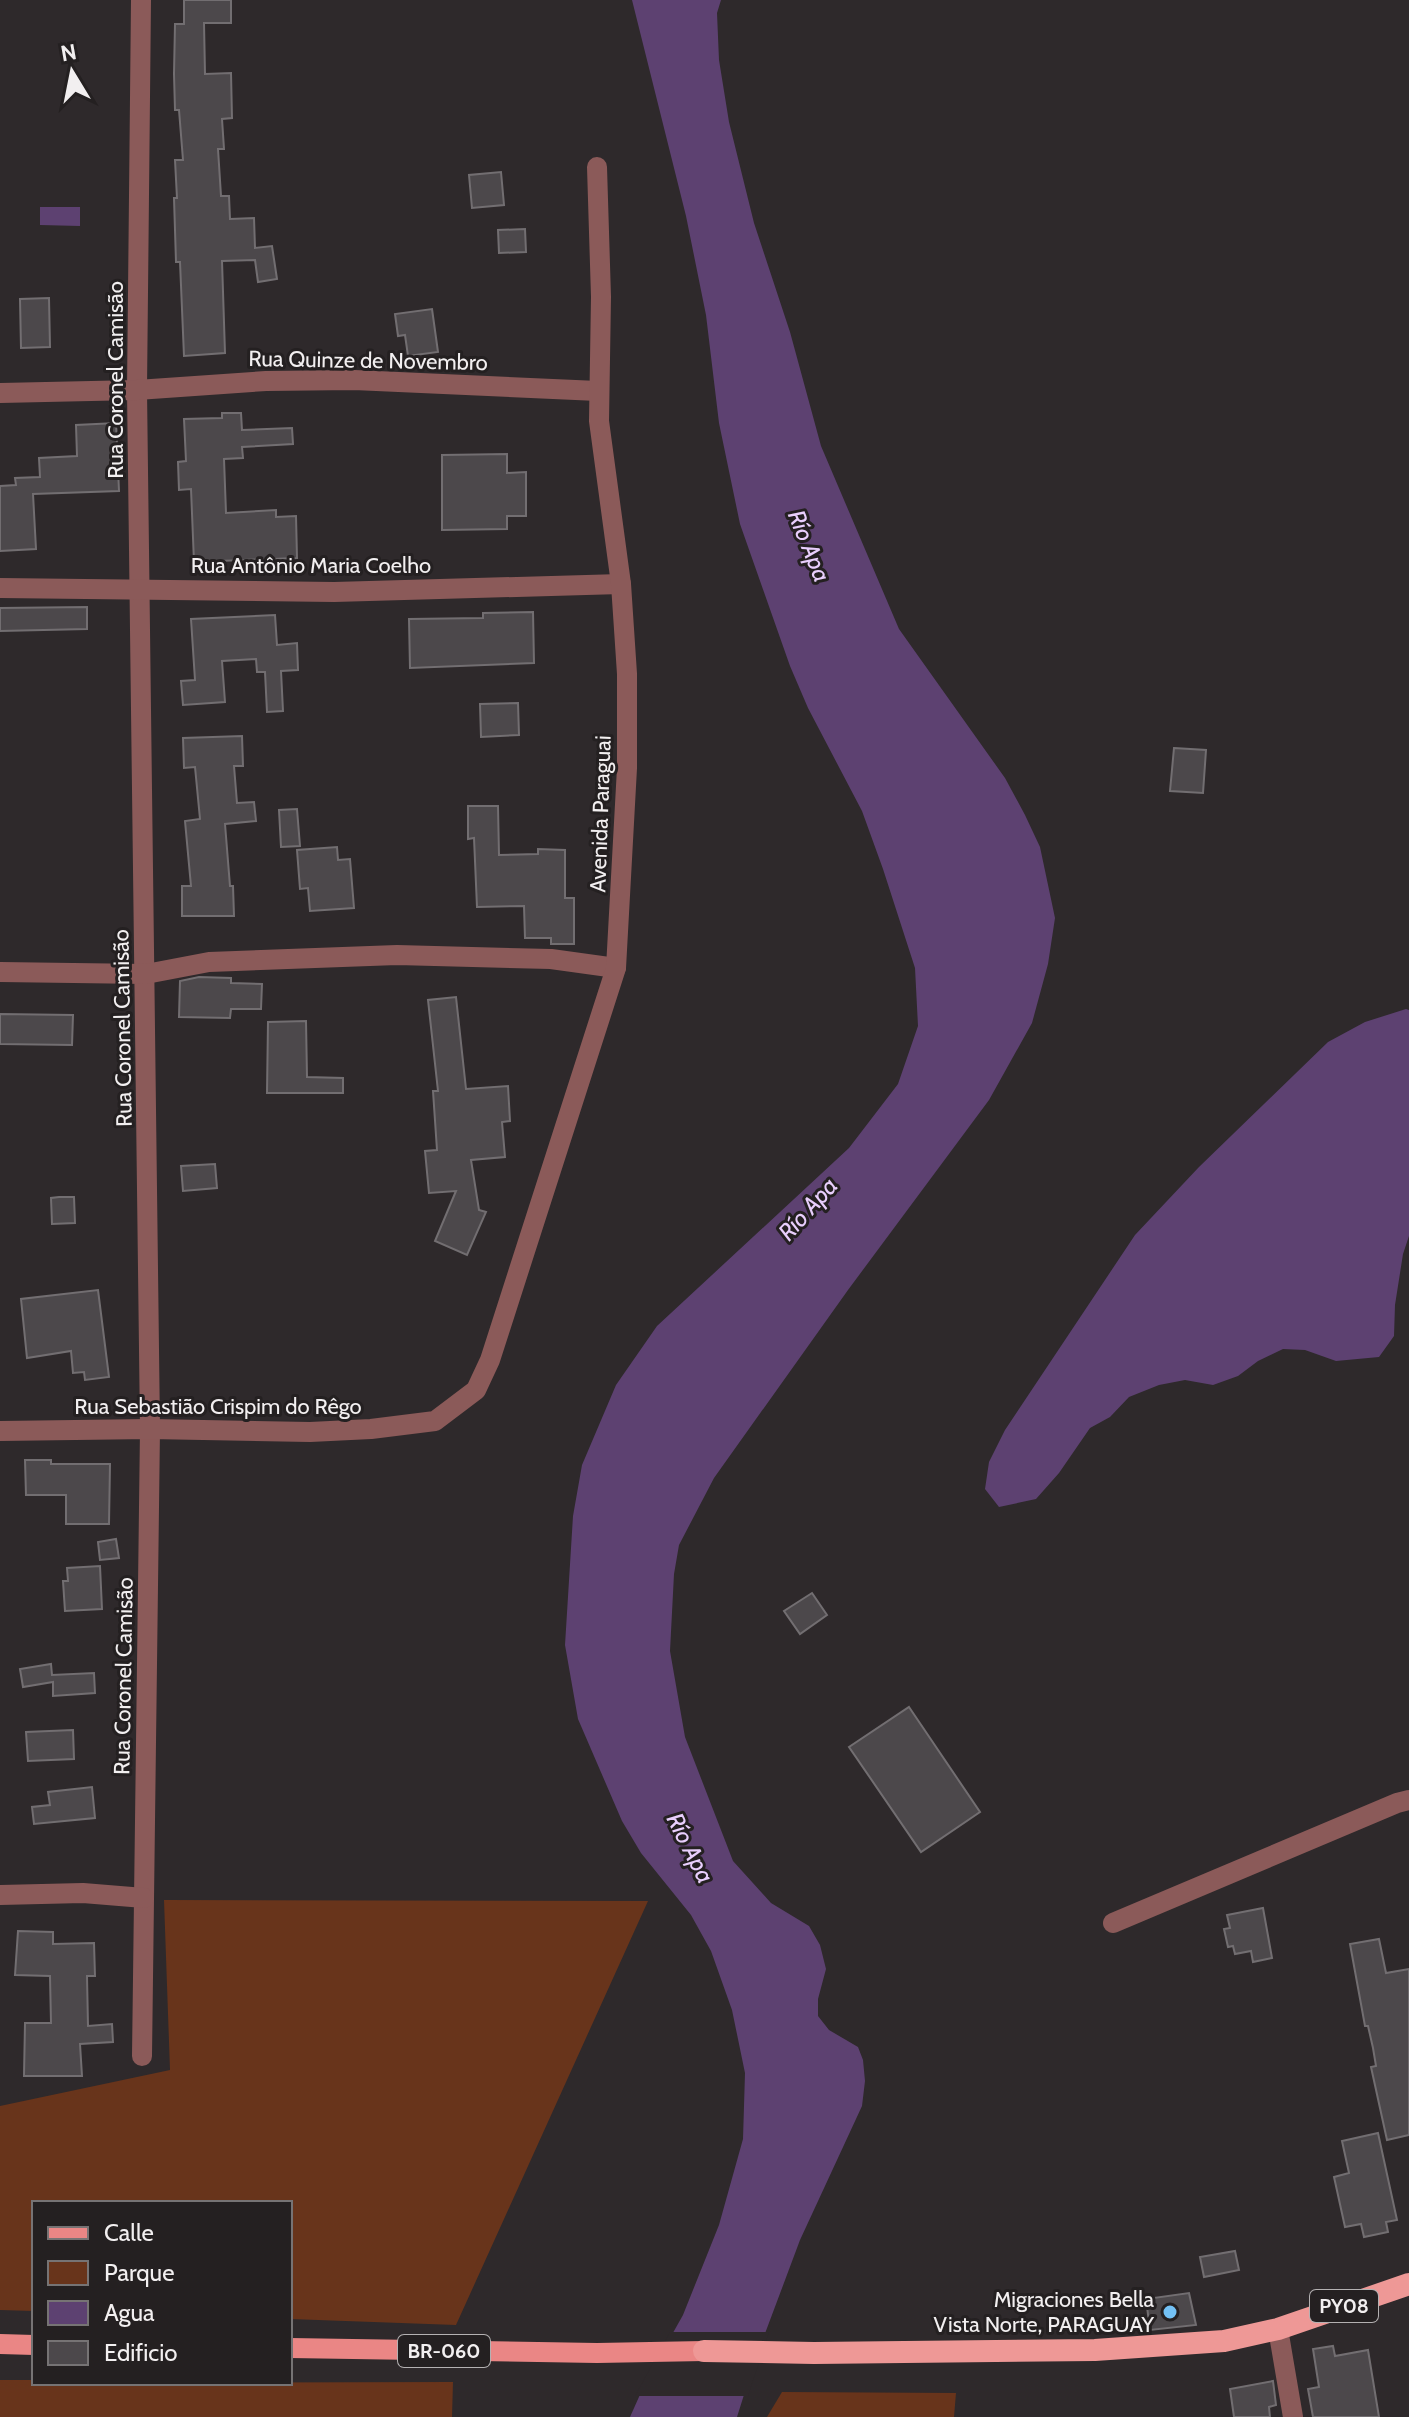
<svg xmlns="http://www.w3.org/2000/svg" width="1409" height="2417" font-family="Cabin,sans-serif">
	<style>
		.green { fill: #68341b }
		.water { fill: #5d4171 }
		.pier { fill: #2e292b }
		.building { fill: #4c484b; stroke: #726e71; stroke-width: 2 }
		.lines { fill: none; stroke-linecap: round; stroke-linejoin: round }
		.minor { stroke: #8b5a59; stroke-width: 20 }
		.primary { stroke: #ea8685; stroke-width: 20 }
		.trunk { stroke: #ee9896; stroke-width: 22 }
		.poi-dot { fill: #73c1f5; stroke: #242021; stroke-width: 3 }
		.labels { text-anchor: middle; stroke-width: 6; stroke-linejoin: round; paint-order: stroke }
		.shield { fill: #242021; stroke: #b4b1b2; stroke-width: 2 }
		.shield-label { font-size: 20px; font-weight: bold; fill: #f2eff0 }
		.street-label { font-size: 22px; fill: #f2eff0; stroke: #242021 }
		.poi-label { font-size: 22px; fill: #f2eff0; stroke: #242021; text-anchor: end }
		.water-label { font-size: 24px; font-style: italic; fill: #e9cffd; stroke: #242021 }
	</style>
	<rect width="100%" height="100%" fill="#2e292b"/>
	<!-- green -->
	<g class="green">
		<path d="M164 1900 648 1901 456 2325 290 2319V2203H34V2311L0 2310V2106L170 2070Z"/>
		<path d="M0 2380H34V2383L453 2382 452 2417H0Z"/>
		<path d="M782 2392 956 2393 954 2417H767Z"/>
	</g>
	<!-- water -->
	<g class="water">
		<path d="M632 0H721L717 13 719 60 729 122 754 223 790 332 821 446 899 629 1005 778 1025 815 1040 847 1055 918 1048 964 1032 1023 989 1100 848 1290 714 1478 679 1545 674 1574 670 1651 685 1737 733 1861 771 1903 809 1926 820 1945 826 1969 818 1999V2016L829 2030 858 2047 863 2060 865 2081 862 2106 800 2240 754 2363 737 2417H630L647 2379 683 2315 719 2225 743 2139 745 2073 732 2010 711 1951 691 1915 641 1853 622 1821 578 1719 565 1645 573 1516 582 1465 616 1385 657 1326 849 1148 898 1084 918 1026 915 968 883 869 862 811 808 708 790 666 740 524 719 423 706 315 686 216Z"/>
		<path d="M40 207H80V226L40 225Z"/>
		<path d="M1406 1009 1409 1010V1236L1403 1254 1395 1305 1394 1336 1379 1357 1336 1361 1305 1350 1283 1349 1258 1361 1238 1376 1213 1385 1185 1380 1159 1385 1129 1397 1110 1417 1090 1428 1059 1473 1036 1499 999 1507 985 1489 989 1462 1005 1430 1135 1235 1199 1167 1328 1042 1365 1022Z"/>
	</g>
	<!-- pier -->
	<path class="pier" d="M670 2332H769L748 2396H635Z"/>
	<!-- building -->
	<g class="building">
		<path d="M184 0H231V23H204L205 74 231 73 232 118 222 119 224 149H218L221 196H229L230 219 254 218 255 248 272 246 277 279 258 282 255 260 222 261 225 353 184 356 180 262H176L174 198H177L175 160H183L179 110H175L174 74 175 24H184Z"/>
		<path d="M501 172 504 205 472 208 469 175Z"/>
		<path d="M525 229 526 252 499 253 498 230Z"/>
		<path d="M49 298 50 347 21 348 20 299Z"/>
		<path d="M432 309 438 352 408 356 405 335 398 336 395 314Z"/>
		<path d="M222 413H241L242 430 292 428 293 444 242 447 243 458 224 459 226 513 276 510V517L296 516 297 558 194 562 191 489 179 490 178 462 186 461 184 419 222 418Z"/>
		<path d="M116 423 119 491 33 494 36 549 0 551V486L16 485 15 478 40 477 39 458 77 456 76 425Z"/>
		<path d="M507 454V473L526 472V516H507V529L442 530V455Z"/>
		<path d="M87 607V629L0 631V608Z"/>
		<path d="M533 612 534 663 410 668 409 619 483 618V613Z"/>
		<path d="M275 615 277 645 297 643 298 670 281 671 283 711 267 712 265 672H257L256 659 222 661 225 702 183 705 181 681 195 680 191 619Z"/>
		<path d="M518 703 519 735 481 737 480 704Z"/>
		<path d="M242 736 243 766H234L237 803 254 802 256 821 225 824 230 886H233L234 916H182V886H191L185 821 200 819 195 767 184 768 183 738Z"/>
		<path d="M1174 748 1206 750 1203 793 1170 791Z"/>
		<path d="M468 806H498L499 855 538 854V849L565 850V898H574V944H551V938H525L524 906 477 907 474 838 468 839Z"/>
		<path d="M297 809 300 846 281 847 279 810Z"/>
		<path d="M337 847 338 860 350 859 354 908 310 911 308 888 300 889 297 850Z"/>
		<path d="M199 977 231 978V983L262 984 261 1009H231L230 1018 179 1017 180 981Z"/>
		<path d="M456 997 466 1089 508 1086 510 1121 502 1122 505 1157 471 1160 479 1210 486 1212 467 1255 435 1241 456 1191 429 1193 425 1151 437 1150 433 1091H438L428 1000Z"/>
		<path d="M0 1014 73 1015 72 1045 0 1044Z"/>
		<path d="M306 1021 307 1077 343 1078V1093H267L268 1022Z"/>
		<path d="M215 1164 217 1188 183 1191 181 1166Z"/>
		<path d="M59 1197H74L75 1223 52 1224 51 1198Z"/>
		<path d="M98 1290 109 1377 85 1380 84 1372 73 1373 71 1351 27 1358 21 1299Z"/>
		<path d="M25 1460H51V1464H110L109 1524H66V1495H26Z"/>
		<path d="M116 1539 119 1558 100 1560 98 1542Z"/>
		<path d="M100 1566 102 1609 65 1611 63 1581H68L67 1568Z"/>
		<path d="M812 1593 827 1615 800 1634 784 1611Z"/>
		<path d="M51 1664 52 1675 94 1673 95 1693 53 1696V1682L23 1687 20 1669Z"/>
		<path d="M909 1707 980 1812 921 1852 849 1747Z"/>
		<path d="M73 1730 74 1759 28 1761 26 1732Z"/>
		<path d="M92 1787 95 1818 34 1824 32 1807 50 1805 48 1792Z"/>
		<path d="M1263 1908 1272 1958 1253 1962 1251 1951 1235 1954 1233 1946 1228 1947 1224 1929 1230 1928 1227 1915Z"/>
		<path d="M18 1931 53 1932V1944L94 1943 95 1976H87L88 2026 112 2024 113 2042 80 2044 82 2076H24L25 2023H51L50 1976 15 1975Z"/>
		<path d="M1379 1939 1386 1973 1409 1969V2135L1387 2140 1371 2067 1376 2066 1373 2048 1368 2026H1365L1350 1944Z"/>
		<path d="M1378 2133 1397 2220 1386 2222 1388 2232 1364 2237 1361 2224 1345 2227 1334 2177 1349 2173 1342 2141Z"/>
		<path d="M1235 2251 1239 2270 1204 2277 1200 2257Z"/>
		<path d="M1189 2293 1196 2325 1150 2330 1146 2299Z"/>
		<path d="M1333 2346 1335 2356 1368 2350 1379 2417H1313L1308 2389 1319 2387 1313 2349Z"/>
		<path d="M1273 2381 1276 2405 1269 2407 1270 2417H1234L1230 2389Z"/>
	</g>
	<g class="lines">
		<!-- minor -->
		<g class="minor">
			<path d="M141 0 137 390 150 1429 142 2056"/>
			<path d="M0 393 137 390 266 381 354 380 598 391"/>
			<path d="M0 588 334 592 621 584"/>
			<path d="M0 972 146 974 209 962 397 955 551 959 616 968"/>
			<path d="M0 1431 150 1429 310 1432 371 1429 435 1421 476 1390 490 1360 616 968 627 768V674L621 584 599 421 601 297 597 167"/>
			<path d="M0 1895 83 1893 144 1898"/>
			<path d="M1113 1923 1397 1803 1409 1800"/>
			<path d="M1278 2329 1293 2417"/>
		</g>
		<!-- primary -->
		<g class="primary">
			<path d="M0 2344 34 2345"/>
			<path d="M290 2348 597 2353 704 2351"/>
		</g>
		<!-- trunk -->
		<path class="trunk" d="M704 2351 814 2353 1095 2350 1224 2341 1278 2329 1409 2284"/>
	</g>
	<!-- markers -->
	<circle class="poi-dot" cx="1170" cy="2312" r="8"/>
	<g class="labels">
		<!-- shield labels -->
		<g class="shield">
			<rect x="1310" y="2290" width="68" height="32" rx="6"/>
			<rect x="398" y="2335" width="92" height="32" rx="6"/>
		</g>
		<g class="shield-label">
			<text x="1344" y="2313">PY08</text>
			<text x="444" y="2358">BR-060</text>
		</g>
		<!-- street labels -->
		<g class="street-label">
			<text transform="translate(368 360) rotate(1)" y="8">Rua Quinze de Novembro</text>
			<text transform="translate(115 380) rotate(-90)" y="8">Rua Coronel Camisão</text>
			<text x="311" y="573">Rua Antônio Maria Coelho</text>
			<text transform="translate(600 814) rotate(-88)" y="8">Avenida Paraguai</text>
			<text transform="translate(122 1028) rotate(-91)" y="8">Rua Coronel Camisão</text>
			<text x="218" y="1414">Rua Sebastião Crispim do Rêgo</text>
			<text transform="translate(123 1676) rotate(-89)" y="8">Rua Coronel Camisão</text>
		</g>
		<!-- poi labels -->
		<g class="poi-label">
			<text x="1154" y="2307">Migraciones Bella<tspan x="1154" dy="25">Vista Norte, PARAGUAY</tspan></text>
		</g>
		<!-- water labels -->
		<g class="water-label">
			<text transform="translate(809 546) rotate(68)" y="8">Río Apa</text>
			<text transform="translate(808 1209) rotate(-48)" y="8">Río Apa</text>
			<text transform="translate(690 1848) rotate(63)" y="8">Río Apa</text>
		</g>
	</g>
	<!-- legend -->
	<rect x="32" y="2201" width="260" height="184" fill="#242021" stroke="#767374" stroke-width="2"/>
	<rect x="48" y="2227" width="40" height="12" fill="#ea8685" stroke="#767374" stroke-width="2"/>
	<text x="104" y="2241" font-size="24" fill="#f2eff0">Calle</text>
	<rect x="48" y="2261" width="40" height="24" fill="#68341b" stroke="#767374" stroke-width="2"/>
	<text x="104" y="2281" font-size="24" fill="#f2eff0">Parque</text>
	<rect x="48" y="2301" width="40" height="24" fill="#5d4171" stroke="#767374" stroke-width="2"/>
	<text x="104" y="2321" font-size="24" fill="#f2eff0">Agua</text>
	<rect x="48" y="2341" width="40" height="24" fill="#4c484b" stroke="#767374" stroke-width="2"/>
	<text x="104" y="2361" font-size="24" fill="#f2eff0">Edificio</text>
	<!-- north arrow -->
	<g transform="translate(72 72) rotate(350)" stroke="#242021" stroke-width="6" paint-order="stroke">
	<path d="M0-6L14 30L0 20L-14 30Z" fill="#f2eff0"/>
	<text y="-12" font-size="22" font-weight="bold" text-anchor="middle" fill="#f2eff0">N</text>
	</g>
</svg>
